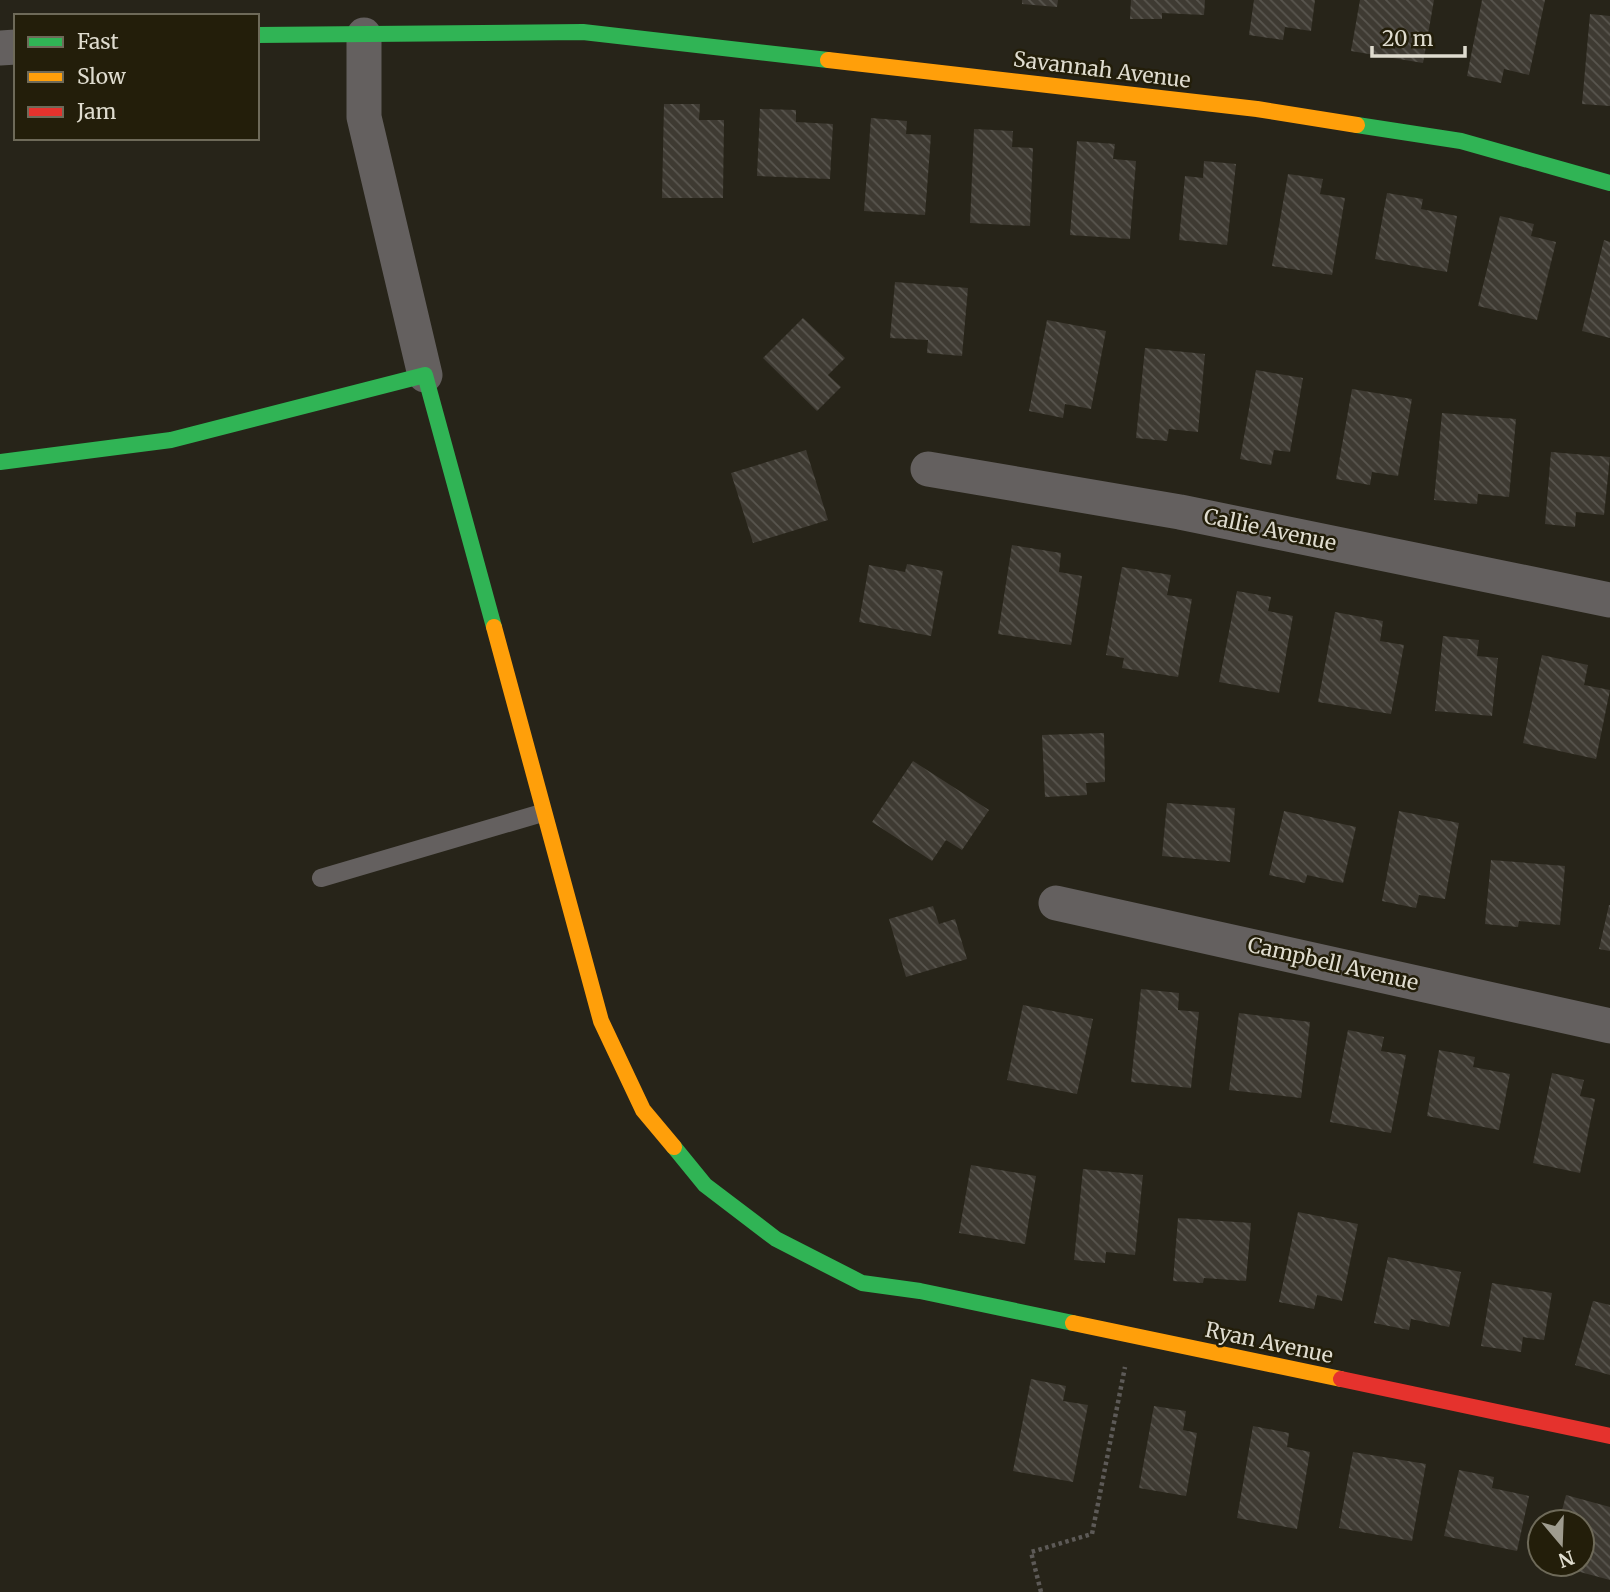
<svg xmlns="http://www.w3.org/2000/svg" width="1610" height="1592" font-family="Merriweather,serif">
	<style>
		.building { fill: url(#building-back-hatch) }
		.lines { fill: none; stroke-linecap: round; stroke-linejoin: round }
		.path { stroke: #5d5a57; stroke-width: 4.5; stroke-dasharray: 3.5 3.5; stroke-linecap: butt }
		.lane { stroke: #64605f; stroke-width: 18 }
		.street { stroke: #64605f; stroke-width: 35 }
		.fast { stroke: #30b455; stroke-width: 16 }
		.slow { stroke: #ff9f0a; stroke-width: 16 }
		.jam { stroke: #e5322d; stroke-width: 16 }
		.labels { text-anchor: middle; stroke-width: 5; stroke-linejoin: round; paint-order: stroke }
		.street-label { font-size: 21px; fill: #dfdccf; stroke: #231e0a }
	</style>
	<defs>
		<pattern id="building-back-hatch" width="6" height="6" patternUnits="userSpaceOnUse" patternTransform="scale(1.75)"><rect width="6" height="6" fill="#3e3a32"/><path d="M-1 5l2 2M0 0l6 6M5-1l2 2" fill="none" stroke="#59564f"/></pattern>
	</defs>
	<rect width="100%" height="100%" fill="#272419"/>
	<!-- building -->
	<g class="building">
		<path d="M1022 0H1058L1057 7 1022 4Z"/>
		<path d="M1131 0H1205L1204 15 1162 13V19H1130Z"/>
		<path d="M1254 0H1315L1311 31 1285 27 1283 40 1249 35Z"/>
		<path d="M1360 0H1434L1423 63 1351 51Z"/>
		<path d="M1482 0H1545L1529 75 1504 69 1501 83 1467 76Z"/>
		<path d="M1590 14 1610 16V106L1582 104Z"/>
		<path d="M664 104H700L699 120H724L723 198H662Z"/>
		<path d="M760 109 796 110V122L833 124 830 179 757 176Z"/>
		<path d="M871 118 907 121 906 134 931 135 925 215 864 211Z"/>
		<path d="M974 129 1013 131 1012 147 1033 148 1030 226 970 223Z"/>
		<path d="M1077 141 1115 144 1113 159 1136 161 1130 239 1070 235Z"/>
		<path d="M1204 161 1236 164 1227 245 1179 240 1185 176 1203 178Z"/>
		<path d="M1288 174 1323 179 1320 194 1345 198 1332 275 1272 266Z"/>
		<path d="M1387 193 1423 199 1421 209 1457 216 1447 272 1375 259Z"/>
		<path d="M1500 216 1534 224 1531 236 1556 242 1537 320 1478 306Z"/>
		<path d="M1604 240 1610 242V338L1582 331Z"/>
		<path d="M895 282 968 288 962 356 927 353 928 340 890 338Z"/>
		<path d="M803 318 845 358 828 375 841 387 817 411 763 358Z"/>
		<path d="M1047 320 1106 331 1091 409 1065 404 1063 418 1029 411Z"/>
		<path d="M1145 348 1205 354 1198 432 1169 429 1167 441 1136 438Z"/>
		<path d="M1256 370 1303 378 1290 452 1274 450 1271 465 1240 459Z"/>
		<path d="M1352 389 1412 399 1398 476 1372 472 1370 485 1336 479Z"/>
		<path d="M1442 413 1516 419 1509 497 1478 494 1477 504 1434 500Z"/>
		<path d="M806 450 828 520 753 543 731 473Z"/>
		<path d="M1551 452 1610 457 1604 515 1576 512 1575 527 1545 524Z"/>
		<path d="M1012 545 1061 553 1059 572 1082 576 1071 645 998 634Z"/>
		<path d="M907 564 943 571 931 636 859 622 869 565 905 572Z"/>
		<path d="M1122 567 1171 575 1167 595 1192 599 1178 677 1122 668 1124 658 1106 655Z"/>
		<path d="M1237 591 1271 597 1268 611 1293 616 1279 693 1219 682Z"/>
		<path d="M1335 612 1383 621 1380 641 1404 645 1391 714 1318 702Z"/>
		<path d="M1443 636 1479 640 1477 656 1498 658 1492 716 1435 711Z"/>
		<path d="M1542 655 1588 665 1584 685 1610 690 1596 759 1523 743Z"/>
		<path d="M1104 733 1105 782 1086 783 1087 795 1045 797 1042 735Z"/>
		<path d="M913 761 989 810 962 850 946 840 932 861 872 822Z"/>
		<path d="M1167 803 1235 808 1230 862 1162 856Z"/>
		<path d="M1284 811 1356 827 1343 883 1307 875 1305 883 1269 875Z"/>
		<path d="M1399 811 1459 823 1445 899 1419 895 1416 908 1382 901Z"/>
		<path d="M1491 860 1565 866 1560 925 1519 921 1518 927 1485 924Z"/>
		<path d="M1609 905H1610V951L1599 949Z"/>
		<path d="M933 906 939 924 955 919 967 959 906 977 889 919Z"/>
		<path d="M1141 989 1179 993 1178 1010 1199 1012 1191 1088 1131 1082Z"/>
		<path d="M1023 1005 1093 1019 1077 1094 1007 1080Z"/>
		<path d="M1239 1013 1310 1022 1301 1098 1229 1090Z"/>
		<path d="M1348 1030 1384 1037 1381 1051 1406 1055 1391 1133 1330 1122Z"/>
		<path d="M1439 1050 1475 1057 1473 1067 1510 1074 1499 1130 1427 1116Z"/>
		<path d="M1552 1073 1584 1080 1580 1096 1595 1099 1580 1173 1533 1163Z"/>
		<path d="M971 1165 1036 1176 1025 1244 959 1233Z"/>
		<path d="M1083 1169 1143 1175 1135 1255 1106 1252 1105 1263 1074 1260Z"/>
		<path d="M1298 1212 1358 1224 1342 1301 1317 1295 1314 1309 1279 1302Z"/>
		<path d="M1178 1218 1251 1223 1246 1281 1204 1278 1203 1283 1173 1281Z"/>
		<path d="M1388 1257 1461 1272 1449 1327 1411 1319 1409 1330 1374 1323Z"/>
		<path d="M1492 1283 1552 1293 1544 1340 1523 1337 1521 1352 1481 1346Z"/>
		<path d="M1593 1301 1610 1305V1375L1575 1365Z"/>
		<path d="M1031 1379 1066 1386 1063 1401 1088 1405 1073 1482 1013 1471Z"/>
		<path d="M1154 1406 1186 1411 1183 1430 1197 1433 1186 1496 1139 1488Z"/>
		<path d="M1253 1426 1289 1433 1287 1447 1310 1452 1297 1529 1237 1518Z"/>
		<path d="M1353 1452 1426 1464 1412 1541 1339 1528Z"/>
		<path d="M1459 1470 1494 1477 1492 1488 1529 1496 1517 1551 1444 1536Z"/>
		<path d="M1566 1495 1610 1507V1580L1554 1565 1582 1564V1522H1559Z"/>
	</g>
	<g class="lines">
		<!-- path -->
		<path class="path" d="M1041 1592 1031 1552 1092 1534 1125 1367"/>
		<!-- lane -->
		<path class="lane" d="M321 878 542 813"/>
		<!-- street -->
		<g class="street">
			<path d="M364 35V117L425 375"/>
			<path d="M0 48 16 47"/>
			<path d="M928 469 1180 512 1610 600"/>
			<path d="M1056 903 1610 1026"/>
		</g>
		<!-- fast -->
		<g class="fast">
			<path d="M257 35 583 32 828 60"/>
			<path d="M1357 125 1461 141 1610 183"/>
			<path d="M0 462 171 440 425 375 494 627"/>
			<path d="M674 1147 705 1185 776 1239 862 1283 920 1291 1073 1323"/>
		</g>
		<!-- slow -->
		<g class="slow">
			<path d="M828 60 1257 109 1357 125"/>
			<path d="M494 627 601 1021 643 1110 674 1147"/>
			<path d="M1073 1323 1341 1379"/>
		</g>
		<!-- jam -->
		<path class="jam" d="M1341 1379 1610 1436"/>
	</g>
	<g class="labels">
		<!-- street labels -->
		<g class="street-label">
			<text transform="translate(1102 70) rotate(7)" y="7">Savannah Avenue</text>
			<text transform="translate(1270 530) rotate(12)" y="7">Callie Avenue</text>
			<text transform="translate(1333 964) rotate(13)" y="7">Campbell Avenue</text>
			<text transform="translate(1269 1343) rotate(12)" y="7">Ryan Avenue</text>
		</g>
	</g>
	<!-- legend -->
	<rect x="14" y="14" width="245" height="126" fill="#231e0a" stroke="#6e6a59" stroke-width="2"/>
	<rect x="28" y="37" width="35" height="10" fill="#30b455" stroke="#6e6a59" stroke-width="2"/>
	<text x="77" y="49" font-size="21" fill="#dfdccf">Fast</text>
	<rect x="28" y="72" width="35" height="10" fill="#ff9f0a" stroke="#6e6a59" stroke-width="2"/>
	<text x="77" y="84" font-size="21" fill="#dfdccf">Slow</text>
	<rect x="28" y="107" width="35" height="10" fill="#e5322d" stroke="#6e6a59" stroke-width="2"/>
	<text x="77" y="119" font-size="21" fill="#dfdccf">Jam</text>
	<!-- north arrow -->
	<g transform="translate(1561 1543) rotate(161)"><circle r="33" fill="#231e0a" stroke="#6e6a59" stroke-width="2"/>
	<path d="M0-5L12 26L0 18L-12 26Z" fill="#9f9c8f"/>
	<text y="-10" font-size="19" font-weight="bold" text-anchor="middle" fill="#dfdccf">N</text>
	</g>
	<!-- scale -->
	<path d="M1372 46v10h93v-10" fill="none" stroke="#dfdccf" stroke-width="3.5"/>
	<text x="1382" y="46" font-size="21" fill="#dfdccf" stroke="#231e0a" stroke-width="5" paint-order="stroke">20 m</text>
</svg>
